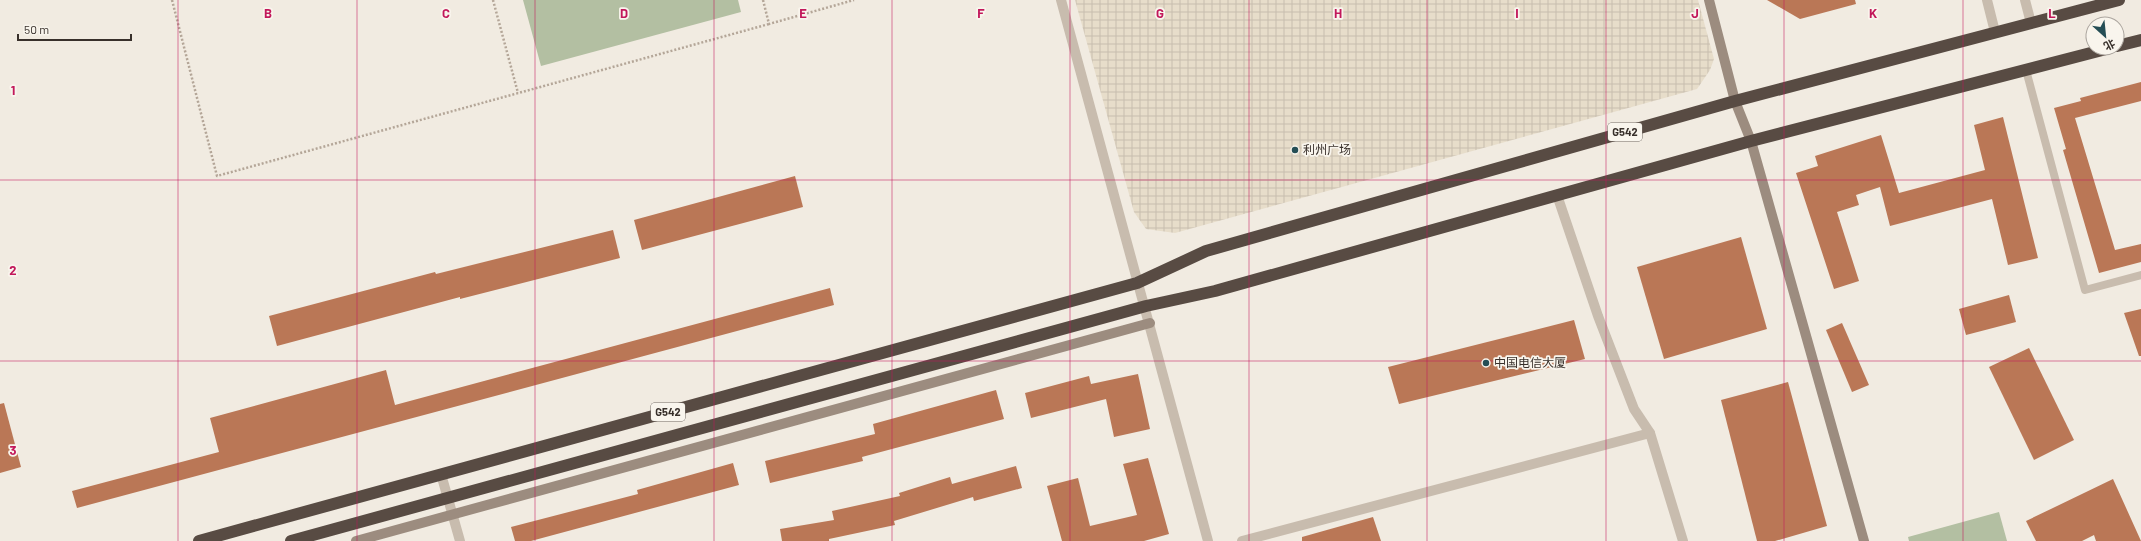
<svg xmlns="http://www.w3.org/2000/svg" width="2141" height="541" font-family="Barlow,'Noto Sans SC',sans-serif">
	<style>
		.garden { fill: #b3bfa2 }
		.plaza { fill: url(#plaza-grid) }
		.building { fill: #ba7756 }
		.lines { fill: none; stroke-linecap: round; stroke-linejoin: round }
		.path { stroke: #b4a698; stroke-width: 2.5; stroke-dasharray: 2 2; stroke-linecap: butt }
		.lane { stroke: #c8bcae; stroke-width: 8 }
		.street { stroke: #c8bcae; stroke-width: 10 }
		.secondary { stroke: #9c8c7f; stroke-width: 10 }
		.highway { stroke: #584b43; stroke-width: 12 }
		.grid { fill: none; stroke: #c2185b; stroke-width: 1; stroke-opacity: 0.55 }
		.poi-dot { fill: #254e55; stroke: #f9f5ed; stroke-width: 1.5 }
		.labels { text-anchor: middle; stroke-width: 3.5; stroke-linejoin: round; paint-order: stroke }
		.shield { fill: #f9f5ed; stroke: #726b65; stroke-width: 1 }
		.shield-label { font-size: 11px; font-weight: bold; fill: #38302b }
		.poi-label { font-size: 12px; fill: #38302b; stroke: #f9f5ed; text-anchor: start }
		.grid-label { font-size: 13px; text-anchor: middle; font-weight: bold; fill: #c2185b; stroke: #f9f5ed; stroke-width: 3.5; stroke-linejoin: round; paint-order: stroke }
	</style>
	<defs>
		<pattern id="plaza-grid" width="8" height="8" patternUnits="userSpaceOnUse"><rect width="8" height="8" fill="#e7ddca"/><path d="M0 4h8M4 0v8" fill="none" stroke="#c7beae"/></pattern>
	</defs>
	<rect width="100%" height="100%" fill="#f1ebe1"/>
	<!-- garden -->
	<g class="garden">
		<path d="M523 0H738L741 12 541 66Z"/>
		<path d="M1999 512 2007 541H1909L1908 537Z"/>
	</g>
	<!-- plaza -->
	<path class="plaza" d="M1075 0H1698L1714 59 1710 70 1697 89 1175 233 1146 229 1134 212Z"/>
	<!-- building -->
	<g class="building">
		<path d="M1767 0H1855L1856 4 1800 19Z"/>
		<path d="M2141 82V101L2075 118 2115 250 2141 244V262L2099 273 2063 150 2066 149 2054 108 2081 101 2080 98Z"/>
		<path d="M2003 117 2038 258 2008 265 1992 199 1890 226 1880 187 1856 195 1859 205 1837 212 1859 281 1834 289 1796 173 1818 166 1815 156 1881 135 1899 193 1985 170 1974 125Z"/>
		<path d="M795 176 803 207 642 250 634 220Z"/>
		<path d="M613 230 620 258 460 299V297L277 346 269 316 435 272 436 274Z"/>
		<path d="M1741 237 1767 329 1664 359 1637 267Z"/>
		<path d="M830 288 834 305 77 508 72 491 219 452 210 418 386 370 395 405Z"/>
		<path d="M2009 295 2016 322 1966 335 1959 309Z"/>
		<path d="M2141 309V356H2139L2124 313Z"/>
		<path d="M1574 320 1585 359 1399 404 1388 367Z"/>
		<path d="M1842 323 1869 385 1852 392 1826 330Z"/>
		<path d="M2029 348 2074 440 2034 460 1989 367Z"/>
		<path d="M1138 374 1150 429 1114 437 1106 399 1031 418 1025 393 1089 376 1091 384Z"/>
		<path d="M1788 382 1827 526 1775 541H1757L1721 400Z"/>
		<path d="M996 390 1004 419 862 457 863 461 770 483 765 461 875 434 873 424Z"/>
		<path d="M4 403 21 467 0 473V404Z"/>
		<path d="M1148 458 1169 534 1144 541H1062L1047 486 1078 478 1090 526 1137 515 1123 464Z"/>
		<path d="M733 463 739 485 531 541H515L511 527 638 494 637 490Z"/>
		<path d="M1016 466 1022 488 974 501 973 497 894 521 895 525 829 539V541H782L780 529 834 520 832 511 900 496 899 493 950 477 952 484Z"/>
		<path d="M2113 479 2141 541H2096L2094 535 2082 541H2036L2026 521Z"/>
		<path d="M1373 517 1381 541H1302V537Z"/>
	</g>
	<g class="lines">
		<!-- path -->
		<g class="path">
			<path d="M172 0 217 176 769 24"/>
			<path d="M493 0 518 93"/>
			<path d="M763 0 769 24 854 0"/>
		</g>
		<!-- lane -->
		<path class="lane" d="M2026 70 2085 290 2141 275"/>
		<!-- street -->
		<g class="street">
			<path d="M1061 0 1208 541"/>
			<path d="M1987 0 1995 32"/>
			<path d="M2025 0 2031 23"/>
			<path d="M1557 195 1598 316 1634 409 1650 433"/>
			<path d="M441 474 460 541"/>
			<path d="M1242 541 1650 433 1683 541"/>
		</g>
		<!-- secondary -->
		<g class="secondary">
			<path d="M1709 0 1735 101 1751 141 1864 541"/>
			<path d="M356 541 1150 323"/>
		</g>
		<!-- highway -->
		<g class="highway">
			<path d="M2117 46 2141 40"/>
			<path d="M199 541 1137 283 1206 251 1735 101 2119 0"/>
			<path d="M291 541 1146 306 1215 291 1751 141 2110 48"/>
		</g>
	</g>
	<!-- grid -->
	<path class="grid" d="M178 0V541M357 0V541M535 0V541M714 0V541M892 0V541M1070 0V541M1249 0V541M1427 0V541M1606 0V541M1784 0V541M1963 0V541M0 180H2141M0 361H2141"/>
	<!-- markers -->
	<g class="poi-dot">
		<circle cx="1295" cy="150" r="4"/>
		<circle cx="1486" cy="363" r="4"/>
	</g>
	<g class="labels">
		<!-- shield labels -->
		<g class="shield">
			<rect x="1608" y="123" width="34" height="18" rx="3"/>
			<rect x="651" y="403" width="34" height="18" rx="3"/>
		</g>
		<g class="shield-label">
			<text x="1625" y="136">G542</text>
			<text x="668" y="416">G542</text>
		</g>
		<!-- poi labels -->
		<g class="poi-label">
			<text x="1303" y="154">利州广场</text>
			<text x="1494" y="367">中国电信大厦</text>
		</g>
	</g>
	<g class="grid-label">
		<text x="268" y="18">B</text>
		<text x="446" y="18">C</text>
		<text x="624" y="18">D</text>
		<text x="803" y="18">E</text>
		<text x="981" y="18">F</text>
		<text x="1160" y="18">G</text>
		<text x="1338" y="18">H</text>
		<text x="1517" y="18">I</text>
		<text x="1695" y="18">J</text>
		<text x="1873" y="18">K</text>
		<text x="2052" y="18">L</text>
		<text x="13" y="95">1</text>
		<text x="13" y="275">2</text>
		<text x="13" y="455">3</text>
	</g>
	<!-- north arrow -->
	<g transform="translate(2105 36) rotate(153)"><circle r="19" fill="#f9f5ed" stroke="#aca69f"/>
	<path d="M0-3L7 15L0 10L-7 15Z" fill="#254e55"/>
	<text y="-6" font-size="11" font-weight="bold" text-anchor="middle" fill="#38302b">北</text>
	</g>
	<!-- scale -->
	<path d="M18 34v6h113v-6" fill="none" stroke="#38302b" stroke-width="2"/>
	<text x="24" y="34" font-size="12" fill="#38302b" stroke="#f9f5ed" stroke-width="3" paint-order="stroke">50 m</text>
</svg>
